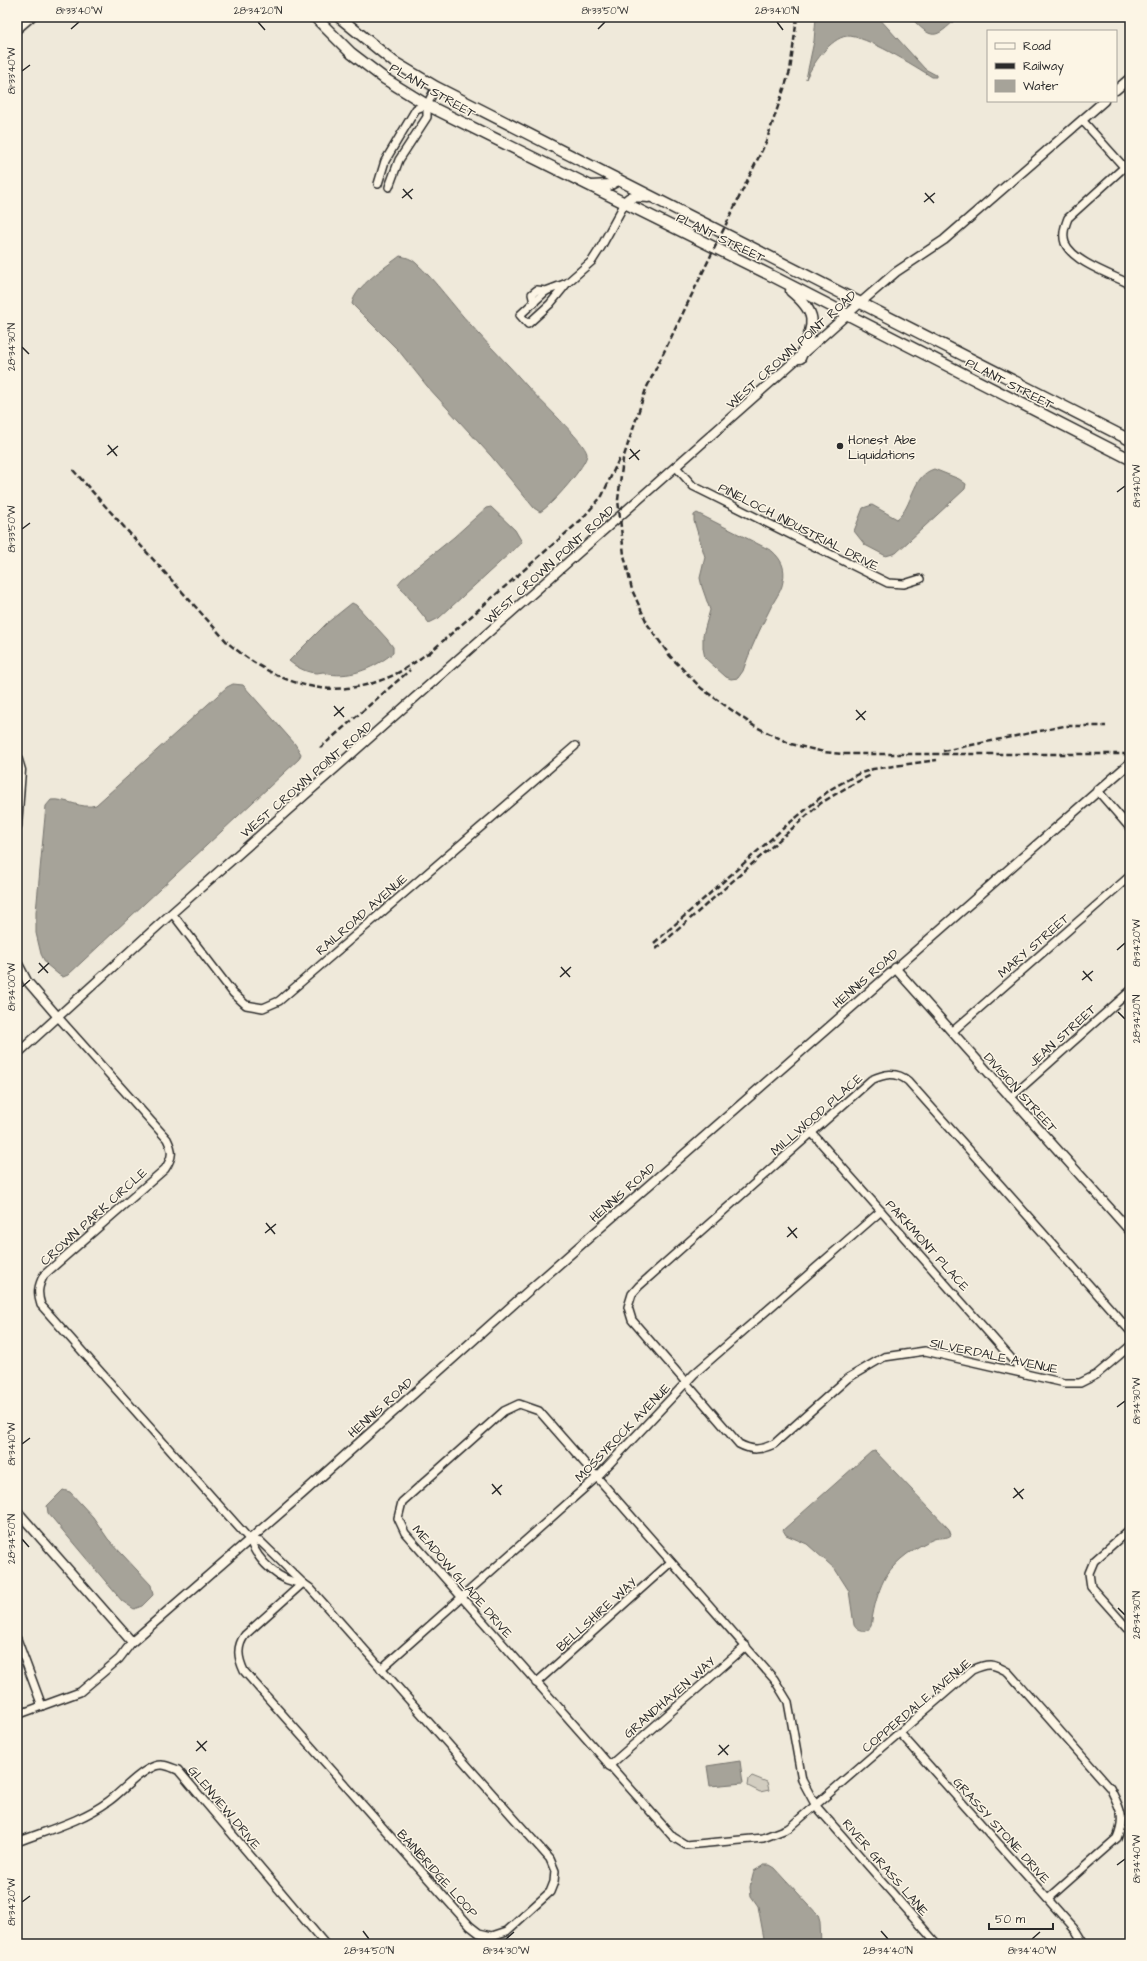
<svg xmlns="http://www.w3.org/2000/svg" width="1147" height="1961" font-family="'Architects Daughter',sans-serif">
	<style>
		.green { fill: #d2cdc0; stroke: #7e7c76 }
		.water { fill: #a6a399; stroke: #75736d }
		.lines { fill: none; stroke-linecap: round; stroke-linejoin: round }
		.minor-casing { stroke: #2b2b2b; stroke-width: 10 }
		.tertiary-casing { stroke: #2b2b2b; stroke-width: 11 }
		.primary-casing { stroke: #2b2b2b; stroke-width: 13 }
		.minor { stroke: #fcf5e5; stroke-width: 7 }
		.tertiary { stroke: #fcf5e5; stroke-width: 8 }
		.primary { stroke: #fcf5e5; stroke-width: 10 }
		.rail { stroke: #2b2b2b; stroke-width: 2.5; stroke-dasharray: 6 3; stroke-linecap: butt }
		.ticks { fill: none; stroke: #2b2b2b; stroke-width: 1.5 }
		.poi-dot { fill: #2b2b2b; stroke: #fcf5e5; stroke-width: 1.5 }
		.labels { text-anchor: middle; stroke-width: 3; stroke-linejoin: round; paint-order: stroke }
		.street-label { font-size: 13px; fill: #2b2b2b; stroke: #fcf5e5 }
		.poi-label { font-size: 13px; fill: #2b2b2b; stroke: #fcf5e5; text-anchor: start }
		.neatline { fill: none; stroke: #2b2b2b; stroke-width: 1.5 }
		.ticks-label { font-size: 10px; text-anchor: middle; fill: #2b2b2b }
	</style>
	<rect width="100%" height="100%" fill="#efe9da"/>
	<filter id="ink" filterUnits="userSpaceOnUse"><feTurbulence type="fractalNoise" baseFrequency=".025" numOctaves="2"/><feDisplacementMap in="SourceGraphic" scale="8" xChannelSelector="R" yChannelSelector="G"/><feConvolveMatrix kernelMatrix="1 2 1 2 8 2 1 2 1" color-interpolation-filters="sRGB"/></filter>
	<g filter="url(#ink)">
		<!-- green -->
		<path class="green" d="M752 1776 767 1782 769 1790 760 1792 748 1786 749 1779Z"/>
		<!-- water -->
		<g class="water">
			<path d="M816 17H878L925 69 936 75V77H932C915 66 865 35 847 36 830 38 812 65 806 79L814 41Z"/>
			<path d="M910 17H958C934 40 933 40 910 17Z"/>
			<path d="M400 256C406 257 412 259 416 263 436 281 453 306 471 325 489 346 509 365 527 386 537 398 586 443 587 454 588 464 550 507 540 512L534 508 491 456 427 386 399 351 352 304C355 286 386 267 400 256Z"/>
			<path d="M934 469 959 479 966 484 965 489 896 553 886 556 865 545 854 531 863 508 872 505 897 519C913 507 911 476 934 469Z"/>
			<path d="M491 507 515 530 522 542 439 618 429 623 398 584 402 579 454 537 486 508Z"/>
			<path d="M697 513 772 551C781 559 786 568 783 581 782 591 774 600 770 609 760 629 750 650 743 671L738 678 731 679 726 677 705 658 703 648V635L710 610 702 587 700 578 705 557 694 521V515Z"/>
			<path d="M352 603 356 605 387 639 393 647V653C376 667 352 678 329 674 327 674 325 672 323 672 321 672 319 673 317 673 307 673 296 667 289 661L327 623Z"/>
			<path d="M233 684 243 685 295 744 301 754 299 759 68 975 63 977 58 974 46 964 41 954 36 933V912L46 806 51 800C67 798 81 810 96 805L227 687Z"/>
			<path d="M875 1451 949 1529 951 1535C947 1539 940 1537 934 1539 915 1547 897 1559 886 1576 880 1586 875 1603 873 1614 872 1618 872 1623 871 1626 867 1634 857 1632 854 1625L849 1591 835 1569 807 1544 786 1535 783 1530 871 1452Z"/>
			<path d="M63 1490 70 1492 93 1517 108 1539 151 1585 153 1595 142 1606 134 1609 122 1601 48 1513 47 1506Z"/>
			<path d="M740 1761 743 1783 710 1786 707 1766Z"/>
			<path d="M764 1865H770L775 1868 818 1915 820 1922 821 1944H765L758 1906 751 1896 750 1887 754 1871Z"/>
		</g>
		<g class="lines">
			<!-- minor casing -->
			<g class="minor-casing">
				<g id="minor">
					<path d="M1082 120 1124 167 1130 172"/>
					<path d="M1130 162 1068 218C1065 226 1062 234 1065 243 1073 262 1112 275 1130 284"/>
					<path d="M378 184 385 161 416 109 427 105"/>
					<path d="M389 187 399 160 427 117V105L436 87"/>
					<path d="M567 283 546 291 520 315 528 324 550 304 567 283 592 261 601 247 625 203"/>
					<path d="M534 303 532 294 537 290 546 291"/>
					<path d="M676 467 693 486 888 583 904 584 920 579"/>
					<path d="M1097 790 1130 828"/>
					<path d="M172 913 233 993 246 1005 263 1008 279 1001 575 746"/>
					<path d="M58 1017 167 1139C173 1151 173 1157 165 1169L44 1275C38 1286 37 1293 41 1305L250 1540C258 1561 280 1583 303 1583"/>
					<path d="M952 1032 1130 876"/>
					<path d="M1010 1098 1130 991"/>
					<path d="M812 1133 1025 1374"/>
					<path d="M1130 1331 908 1081C896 1071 884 1074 871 1080L639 1286 632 1294 628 1307 632 1320 739 1444C752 1451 761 1450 774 1444L848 1378 884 1357 925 1351 1065 1383H1080L1096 1375 1130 1346"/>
					<path d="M1130 1529 1094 1561 1089 1573 1091 1587 1130 1631"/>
					<path d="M250 1540 261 1542 303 1583"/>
					<path d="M303 1583 310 1588 550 1859 555 1871 554 1882 550 1892 507 1931 492 1936 479 1933 470 1926 244 1671C238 1658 236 1647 245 1635Z"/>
					<path d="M17 1639 42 1706"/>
					<path d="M381 1669 597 1477 694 1374 881 1211"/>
					<path d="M536 1683 671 1562"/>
					<path d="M17 1715 80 1692 119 1659 132 1642"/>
					<path d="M900 1733 1076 1931 1084 1944"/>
					<path d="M609 1766 746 1646"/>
					<path d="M17 1842C48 1830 82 1821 109 1801 124 1790 137 1773 155 1766 163 1763 170 1767 178 1770L325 1944"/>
					<path d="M937 1944 816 1806 802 1780 788 1702 774 1679 539 1411 519 1404 504 1411 402 1502 398 1518 405 1533 673 1837 686 1845 763 1838 789 1828 972 1670C988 1663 992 1663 1008 1672L1110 1788C1120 1808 1126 1817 1117 1838L1048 1899"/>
				</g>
			</g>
			<!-- tertiary casing -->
			<g class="tertiary-casing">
				<g id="tertiary">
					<path d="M17 29 31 17"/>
					<path d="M1116 90 1130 78"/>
					<path d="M17 757 21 770 17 826"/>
					<path d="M17 962 27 981 58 1017"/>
					<path d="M895 968 1130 1231"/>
					<path d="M17 1054 172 913 859 304 896 272 944 240 1104 101"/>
					<path d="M17 1511 132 1642 302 1494 526 1293 1130 763"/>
				</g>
			</g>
			<!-- primary casing -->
			<g class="primary-casing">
				<g id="primary">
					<path d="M315 17 351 53 385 79 427 105 776 278 1130 459"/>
					<path d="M339 17 394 62 436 87 1130 440"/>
					<path d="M592 186 609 185 618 180"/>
					<path d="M625 203C631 195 637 196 648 197"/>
					<path d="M791 291C821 316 813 325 800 358"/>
				</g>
			</g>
			<!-- minor -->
			<use href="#minor" class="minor"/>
			<!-- tertiary -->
			<use href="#tertiary" class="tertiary"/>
			<!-- primary -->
			<use href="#primary" class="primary"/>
			<!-- rail -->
			<g class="rail">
				<path d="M797 17 790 71 766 142 646 389 623 459 618 500 624 555 632 590 648 625 670 656 701 688 754 726 791 744 824 752 842 754H1130"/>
				<path d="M73 470 228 643C272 680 322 701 379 681 391 677 402 671 412 664 419 660 425 654 432 651"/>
				<path d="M428 654 581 520 602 496 619 459"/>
				<path d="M320 748 410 670"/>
				<path d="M943 751 1064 726H1106"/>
				<path d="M654 943 787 825 831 789 858 774 873 769 937 760"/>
				<path d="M656 949 821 803 849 786 871 775"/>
			</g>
		</g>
	</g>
	<!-- ticks -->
	<path class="ticks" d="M258 22 265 30M777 22 783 30M71 29 79 22M598 29 605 22M22 71 30 65M403 189 412 199M925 193 934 203M402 198 413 189M924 202 935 193M22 347 29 354M108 445 117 456M630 449 639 460M107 455 118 446M629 459 640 450M1117 492 1125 486M22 529 30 523M334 706 344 717M856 710 865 720M334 716 344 707M856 720 866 711M1117 950 1125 943M39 963 48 973M561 967 570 977M1083 971 1092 981M38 973 49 963M560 977 571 967M1082 980 1093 971M22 987 30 980M1118 1012 1125 1019M266 1223 275 1234M788 1227 797 1238M265 1233 276 1224M787 1237 797 1228M1117 1407 1125 1401M22 1444 30 1438M492 1484 501 1495M1014 1488 1023 1499M492 1494 502 1485M1013 1498 1024 1489M22 1539 29 1547M1118 1608 1125 1615M197 1741 206 1751M719 1745 728 1755M196 1751 207 1741M718 1755 729 1745M1117 1865 1125 1859M22 1902 30 1896M363 1931 369 1939M881 1931 888 1939M506 1939 514 1932M1032 1939 1040 1932"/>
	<!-- markers -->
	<circle class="poi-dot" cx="840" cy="446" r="4"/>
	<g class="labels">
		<!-- street labels -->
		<g class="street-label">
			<text transform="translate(433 90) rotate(30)" y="5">PLANT STREET</text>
			<text transform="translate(721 237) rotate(26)" y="5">PLANT STREET</text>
			<text transform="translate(791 349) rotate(-42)" y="5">WEST CROWN POINT ROAD</text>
			<text transform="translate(1010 383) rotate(27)" y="5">PLANT STREET</text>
			<text transform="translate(799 526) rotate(27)" y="5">PINELOCH INDUSTRIAL DRIVE</text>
			<text transform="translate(549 564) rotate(-42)" y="5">WEST CROWN POINT ROAD</text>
			<text transform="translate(306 779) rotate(-41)" y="5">WEST CROWN POINT ROAD</text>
			<text transform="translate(361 914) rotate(-41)" y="5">RAILROAD AVENUE</text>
			<text transform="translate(1033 945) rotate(-41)" y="5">MARY STREET</text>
			<text transform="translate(865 978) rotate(-41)" y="5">HENNIS ROAD</text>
			<text transform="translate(1062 1035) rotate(-42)" y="5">JEAN STREET</text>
			<text transform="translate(1021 1092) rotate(48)" y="5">DIVISION STREET</text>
			<text transform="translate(816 1114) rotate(-41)" y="5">MILLWOOD PLACE</text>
			<text transform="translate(622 1192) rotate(-41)" y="5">HENNIS ROAD</text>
			<text transform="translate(93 1216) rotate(-42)" y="5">CROWN PARK CIRCLE</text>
			<text transform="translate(928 1245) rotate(48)" y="5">PARKMONT PLACE</text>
			<text transform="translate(994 1355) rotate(12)" y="5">SILVERDALE AVENUE</text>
			<text transform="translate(380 1407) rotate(-42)" y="5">HENNIS ROAD</text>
			<text transform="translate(622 1432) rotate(-46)" y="5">MOSSYROCK AVENUE</text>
			<text transform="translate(463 1581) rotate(49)" y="5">MEADOW GLADE DRIVE</text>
			<text transform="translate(596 1614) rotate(-42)" y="5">BELLSHIRE WAY</text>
			<text transform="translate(669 1697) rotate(-41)" y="5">GRANDHAVEN WAY</text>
			<text transform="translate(916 1705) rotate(-40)" y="5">COPPERDALE AVENUE</text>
			<text transform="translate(225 1807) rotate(50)" y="5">GLENVIEW DRIVE</text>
			<text transform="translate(1002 1830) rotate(48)" y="5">GRASSY STONE DRIVE</text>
			<text transform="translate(886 1867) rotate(49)" y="5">RIVER GRASS LANE</text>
			<text transform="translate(438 1873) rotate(48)" y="5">BAINBRIDGE LOOP</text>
		</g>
		<!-- poi labels -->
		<g class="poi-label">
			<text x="848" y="444">Honest Abe<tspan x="848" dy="15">Liquidations</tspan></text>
		</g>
	</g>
	<!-- margin -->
	<rect width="1147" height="1961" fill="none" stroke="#fcf5e5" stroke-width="44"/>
	<!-- legend -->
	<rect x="987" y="30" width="130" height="72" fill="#fcf5e5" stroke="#a8a49b"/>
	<rect x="995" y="43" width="20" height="6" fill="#fcf5e5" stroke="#a8a49b"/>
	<text x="1023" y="50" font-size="12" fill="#2b2b2b">Road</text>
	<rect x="995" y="63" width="20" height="6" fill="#2b2b2b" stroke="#a8a49b"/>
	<text x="1023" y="70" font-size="12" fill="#2b2b2b">Railway</text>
	<rect x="995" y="80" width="20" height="12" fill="#a6a399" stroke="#a8a49b"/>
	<text x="1023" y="90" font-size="12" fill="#2b2b2b">Water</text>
	<!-- scale -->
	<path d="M989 1923v6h64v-6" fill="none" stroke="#2b2b2b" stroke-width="2"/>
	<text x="995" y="1923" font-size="12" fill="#2b2b2b" stroke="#fcf5e5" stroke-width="3" paint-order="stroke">50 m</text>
	<rect x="22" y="22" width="1103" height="1917" class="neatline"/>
	<g class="ticks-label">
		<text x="79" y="14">81°33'40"W</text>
		<text x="258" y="14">28°34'20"N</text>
		<text x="605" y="14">81°33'50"W</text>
		<text x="777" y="14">28°34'10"N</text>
		<text transform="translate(11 71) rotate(-90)" y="4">81°33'40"W</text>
		<text transform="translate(11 347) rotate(-90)" y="4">28°34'30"N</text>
		<text transform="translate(1136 486) rotate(-90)" y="4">81°34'10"W</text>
		<text transform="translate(11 529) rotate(-90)" y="4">81°33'50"W</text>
		<text transform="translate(1136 943) rotate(-90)" y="4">81°34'20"W</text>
		<text transform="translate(11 987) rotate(-90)" y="4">81°34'00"W</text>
		<text transform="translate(1136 1019) rotate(-90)" y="4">28°34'20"N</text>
		<text transform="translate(1136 1401) rotate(-90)" y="4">81°34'30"W</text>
		<text transform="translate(11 1444) rotate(-90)" y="4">81°34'10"W</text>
		<text transform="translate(11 1539) rotate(-90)" y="4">28°34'50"N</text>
		<text transform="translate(1136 1615) rotate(-90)" y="4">28°34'30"N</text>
		<text transform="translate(1136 1859) rotate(-90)" y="4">81°34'40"W</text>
		<text transform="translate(11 1902) rotate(-90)" y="4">81°34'20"W</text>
		<text x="369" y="1954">28°34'50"N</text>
		<text x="506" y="1954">81°34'30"W</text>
		<text x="888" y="1954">28°34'40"N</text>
		<text x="1032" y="1954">81°34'40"W</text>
	</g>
</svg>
